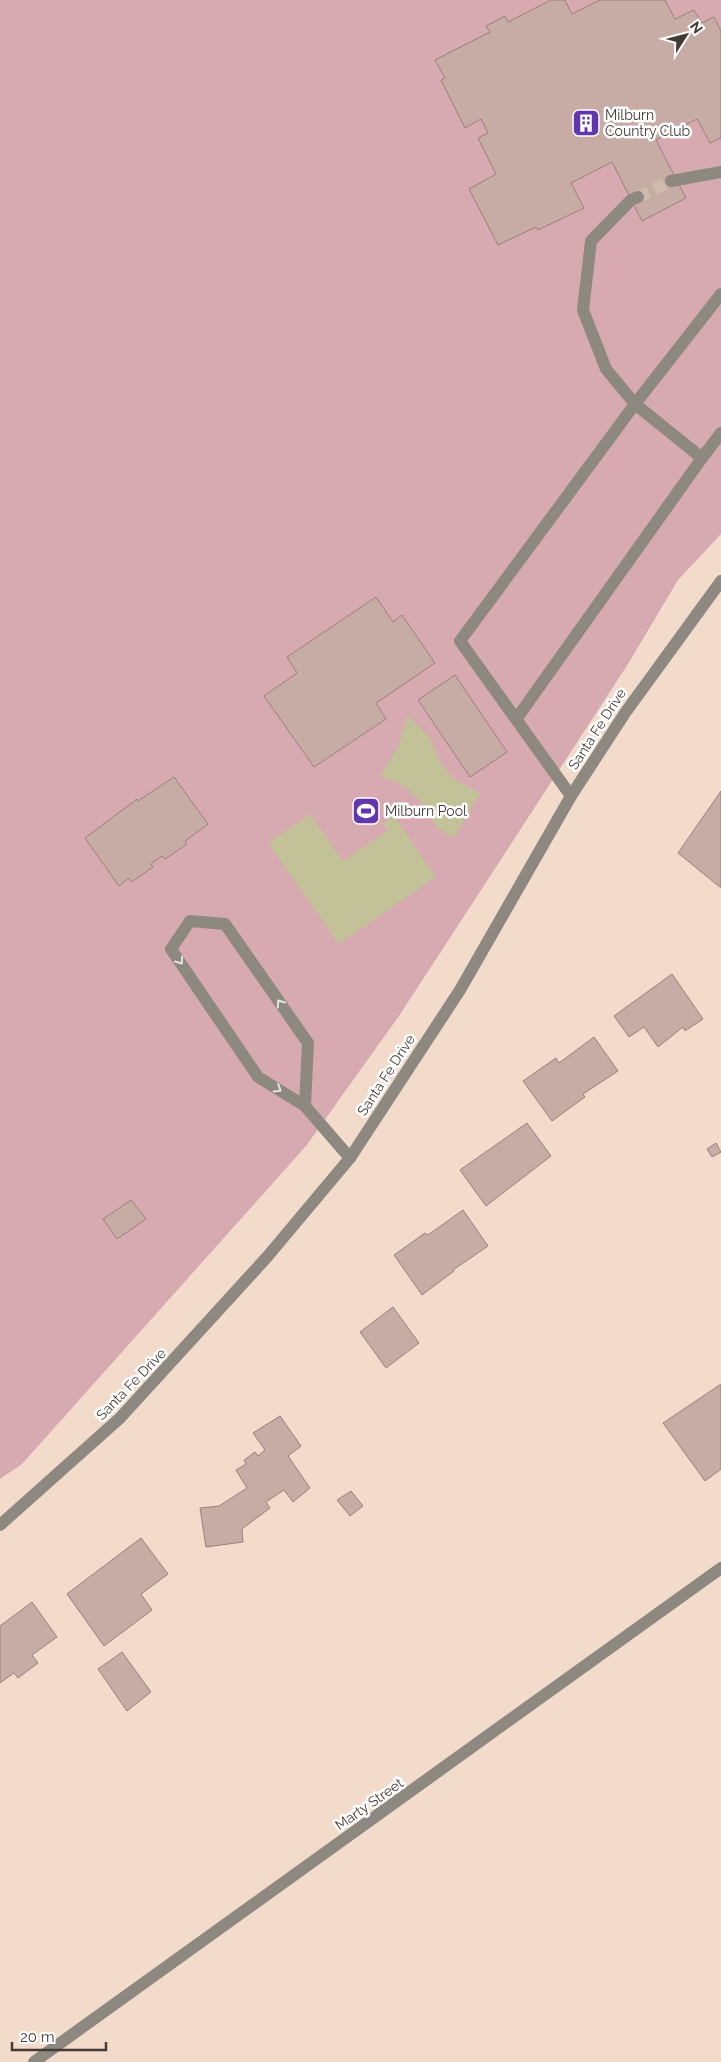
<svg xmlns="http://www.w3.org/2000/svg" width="721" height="2062" font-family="Raleway,sans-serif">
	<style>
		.green { fill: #d7aab1 }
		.water { fill: #c3c198 }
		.building { fill: #c7aba5; stroke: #9a817b }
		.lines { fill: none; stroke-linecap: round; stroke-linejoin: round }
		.minor-tunnel { stroke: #cfbbad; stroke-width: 12; stroke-dasharray: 12 6; stroke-linecap: butt }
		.minor { stroke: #8e8980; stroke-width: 12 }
		.oneway { stroke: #e3e2df }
		.labels { text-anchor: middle; stroke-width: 5; stroke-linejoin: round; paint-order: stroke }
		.poi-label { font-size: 14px; fill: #443b35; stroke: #fff; text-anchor: start }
		.street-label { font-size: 14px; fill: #443b35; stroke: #fff }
	</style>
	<rect width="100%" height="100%" fill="#f2dbcb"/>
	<!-- green -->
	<path class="green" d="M0 0H721V534L678 580 628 664 399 1016 306 1146 22 1464 0 1479Z"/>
	<!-- water -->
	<g class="water">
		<path d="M408 715 429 737 440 762 448 773 454 779 480 793 454 838 438 829 423 805 409 790 394 781 380 776 398 747Z"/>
		<path d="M310 814 343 861 387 831 382 824 394 816 436 877 339 944 268 843Z"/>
	</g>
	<!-- building -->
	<g class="building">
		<path d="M551 0H565L572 14 600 0H665L675 19 694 10 702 23 714 17 721 31V138L710 143 697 119 656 140 686 198 642 221 612 162 571 183 584 208 538 230 536 227 498 245 469 189 496 174 478 138 488 133 481 119 465 128 441 80 445 78 435 60 490 32 486 26 505 16 508 22Z"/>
		<path d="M376 597 393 622 402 615 435 663 376 703 386 719 314 767 264 696 297 673 287 657Z"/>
		<path d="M455 675 507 752 470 777 418 700Z"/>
		<path d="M174 777 208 824 185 841 187 844 165 859 162 856 151 864 153 867 132 882 129 878 119 886 85 838 137 799 138 801Z"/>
		<path d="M721 791V888L678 853Z"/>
		<path d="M672 974 703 1019 685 1031 683 1027 658 1047 644 1027 629 1037 614 1016Z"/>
		<path d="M594 1037 618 1071 583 1094 585 1097 552 1121 523 1081 556 1058 559 1063Z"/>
		<path d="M527 1123 551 1156 486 1206 460 1170Z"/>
		<path d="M716 1143 721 1152 712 1157 707 1149Z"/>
		<path d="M131 1200 146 1219 117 1239 103 1219Z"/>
		<path d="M463 1210 488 1246 453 1270 454 1271 422 1295 394 1255 425 1233 428 1235Z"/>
		<path d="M393 1307 419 1343 386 1368 360 1332Z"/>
		<path d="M721 1384V1469L705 1481 663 1423Z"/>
		<path d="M280 1416 301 1446 288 1456 310 1488 293 1502 284 1490 266 1502 270 1508 242 1529 243 1542 206 1547 200 1508 219 1506 247 1488 236 1470 246 1464 244 1460 255 1452 258 1456 265 1450 253 1433Z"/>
		<path d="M351 1491 363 1506 350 1516 337 1500Z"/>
		<path d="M141 1538 168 1574 141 1594 152 1610 104 1646 67 1594Z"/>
		<path d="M32 1602 57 1637 32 1655 38 1663 18 1678 14 1673 0 1683V1626Z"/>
		<path d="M122 1652 151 1692 127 1711 98 1669Z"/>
	</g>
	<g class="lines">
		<!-- minor-tunnel -->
		<path class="minor-tunnel" d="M638 197 671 181"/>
		<!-- minor -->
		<g class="minor">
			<path d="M671 181 721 172"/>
			<path d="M702 458 721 433"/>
			<path d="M517 718 702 458 635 404 721 294"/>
			<path d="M571 796 460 641 635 404 606 369 583 310 591 241 631 200 638 197"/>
			<path d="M305 1106 258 1077 171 949 190 921 225 924 308 1043 305 1106 350 1158"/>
			<path d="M0 1525 120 1418 267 1257 350 1158 460 990 571 796 625 713 721 581"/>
			<path d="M34 2062 721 1568"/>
		</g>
	</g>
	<!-- one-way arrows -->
	<defs><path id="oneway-chevron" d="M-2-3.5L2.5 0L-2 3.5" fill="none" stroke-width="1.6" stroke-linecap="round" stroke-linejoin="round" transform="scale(1.25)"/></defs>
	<g class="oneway">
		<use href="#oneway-chevron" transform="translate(180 961) rotate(55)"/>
		<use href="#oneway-chevron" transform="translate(280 1003) rotate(-125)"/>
		<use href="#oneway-chevron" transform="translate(278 1089) rotate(32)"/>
	</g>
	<!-- icons -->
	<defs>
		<g id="building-square" transform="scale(1.4375)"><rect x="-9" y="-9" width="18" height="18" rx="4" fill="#6135ac" stroke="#fff"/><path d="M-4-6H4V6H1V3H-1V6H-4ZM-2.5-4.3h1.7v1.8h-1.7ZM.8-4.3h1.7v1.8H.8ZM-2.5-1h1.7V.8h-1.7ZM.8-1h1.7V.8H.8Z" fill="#fff"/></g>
		<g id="stadium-square" transform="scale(1.4375)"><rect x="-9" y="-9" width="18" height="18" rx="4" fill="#6135ac" stroke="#fff"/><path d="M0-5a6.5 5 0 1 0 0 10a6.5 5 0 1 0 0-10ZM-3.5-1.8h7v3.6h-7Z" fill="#fff"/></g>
	</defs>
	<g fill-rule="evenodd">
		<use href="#building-square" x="586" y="123"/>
		<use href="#stadium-square" x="366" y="811"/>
	</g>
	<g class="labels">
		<!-- poi labels -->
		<g class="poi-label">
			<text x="605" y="120">Milburn<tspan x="605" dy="16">Country Club</tspan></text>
			<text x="385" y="816">Milburn Pool</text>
		</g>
		<!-- street labels -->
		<g class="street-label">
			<text transform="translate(597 729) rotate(-57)" y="5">Santa Fe Drive</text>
			<text transform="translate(386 1075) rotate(-57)" y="5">Santa Fe Drive</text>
			<text transform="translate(131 1384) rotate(-46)" y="5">Santa Fe Drive</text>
			<text transform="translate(369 1804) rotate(-35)" y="5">Marty Street</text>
		</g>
	</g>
	<!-- north arrow -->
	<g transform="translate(686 35) rotate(54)" stroke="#ffffff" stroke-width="4" paint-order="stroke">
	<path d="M0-4L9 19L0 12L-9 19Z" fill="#443b35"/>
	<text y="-8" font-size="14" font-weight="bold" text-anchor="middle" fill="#443b35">N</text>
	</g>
	<!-- scale -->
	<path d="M12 2042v8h94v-8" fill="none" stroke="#443b35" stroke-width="2.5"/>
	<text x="20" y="2042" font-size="15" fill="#443b35" stroke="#ffffff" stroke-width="4" paint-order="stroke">20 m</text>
</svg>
